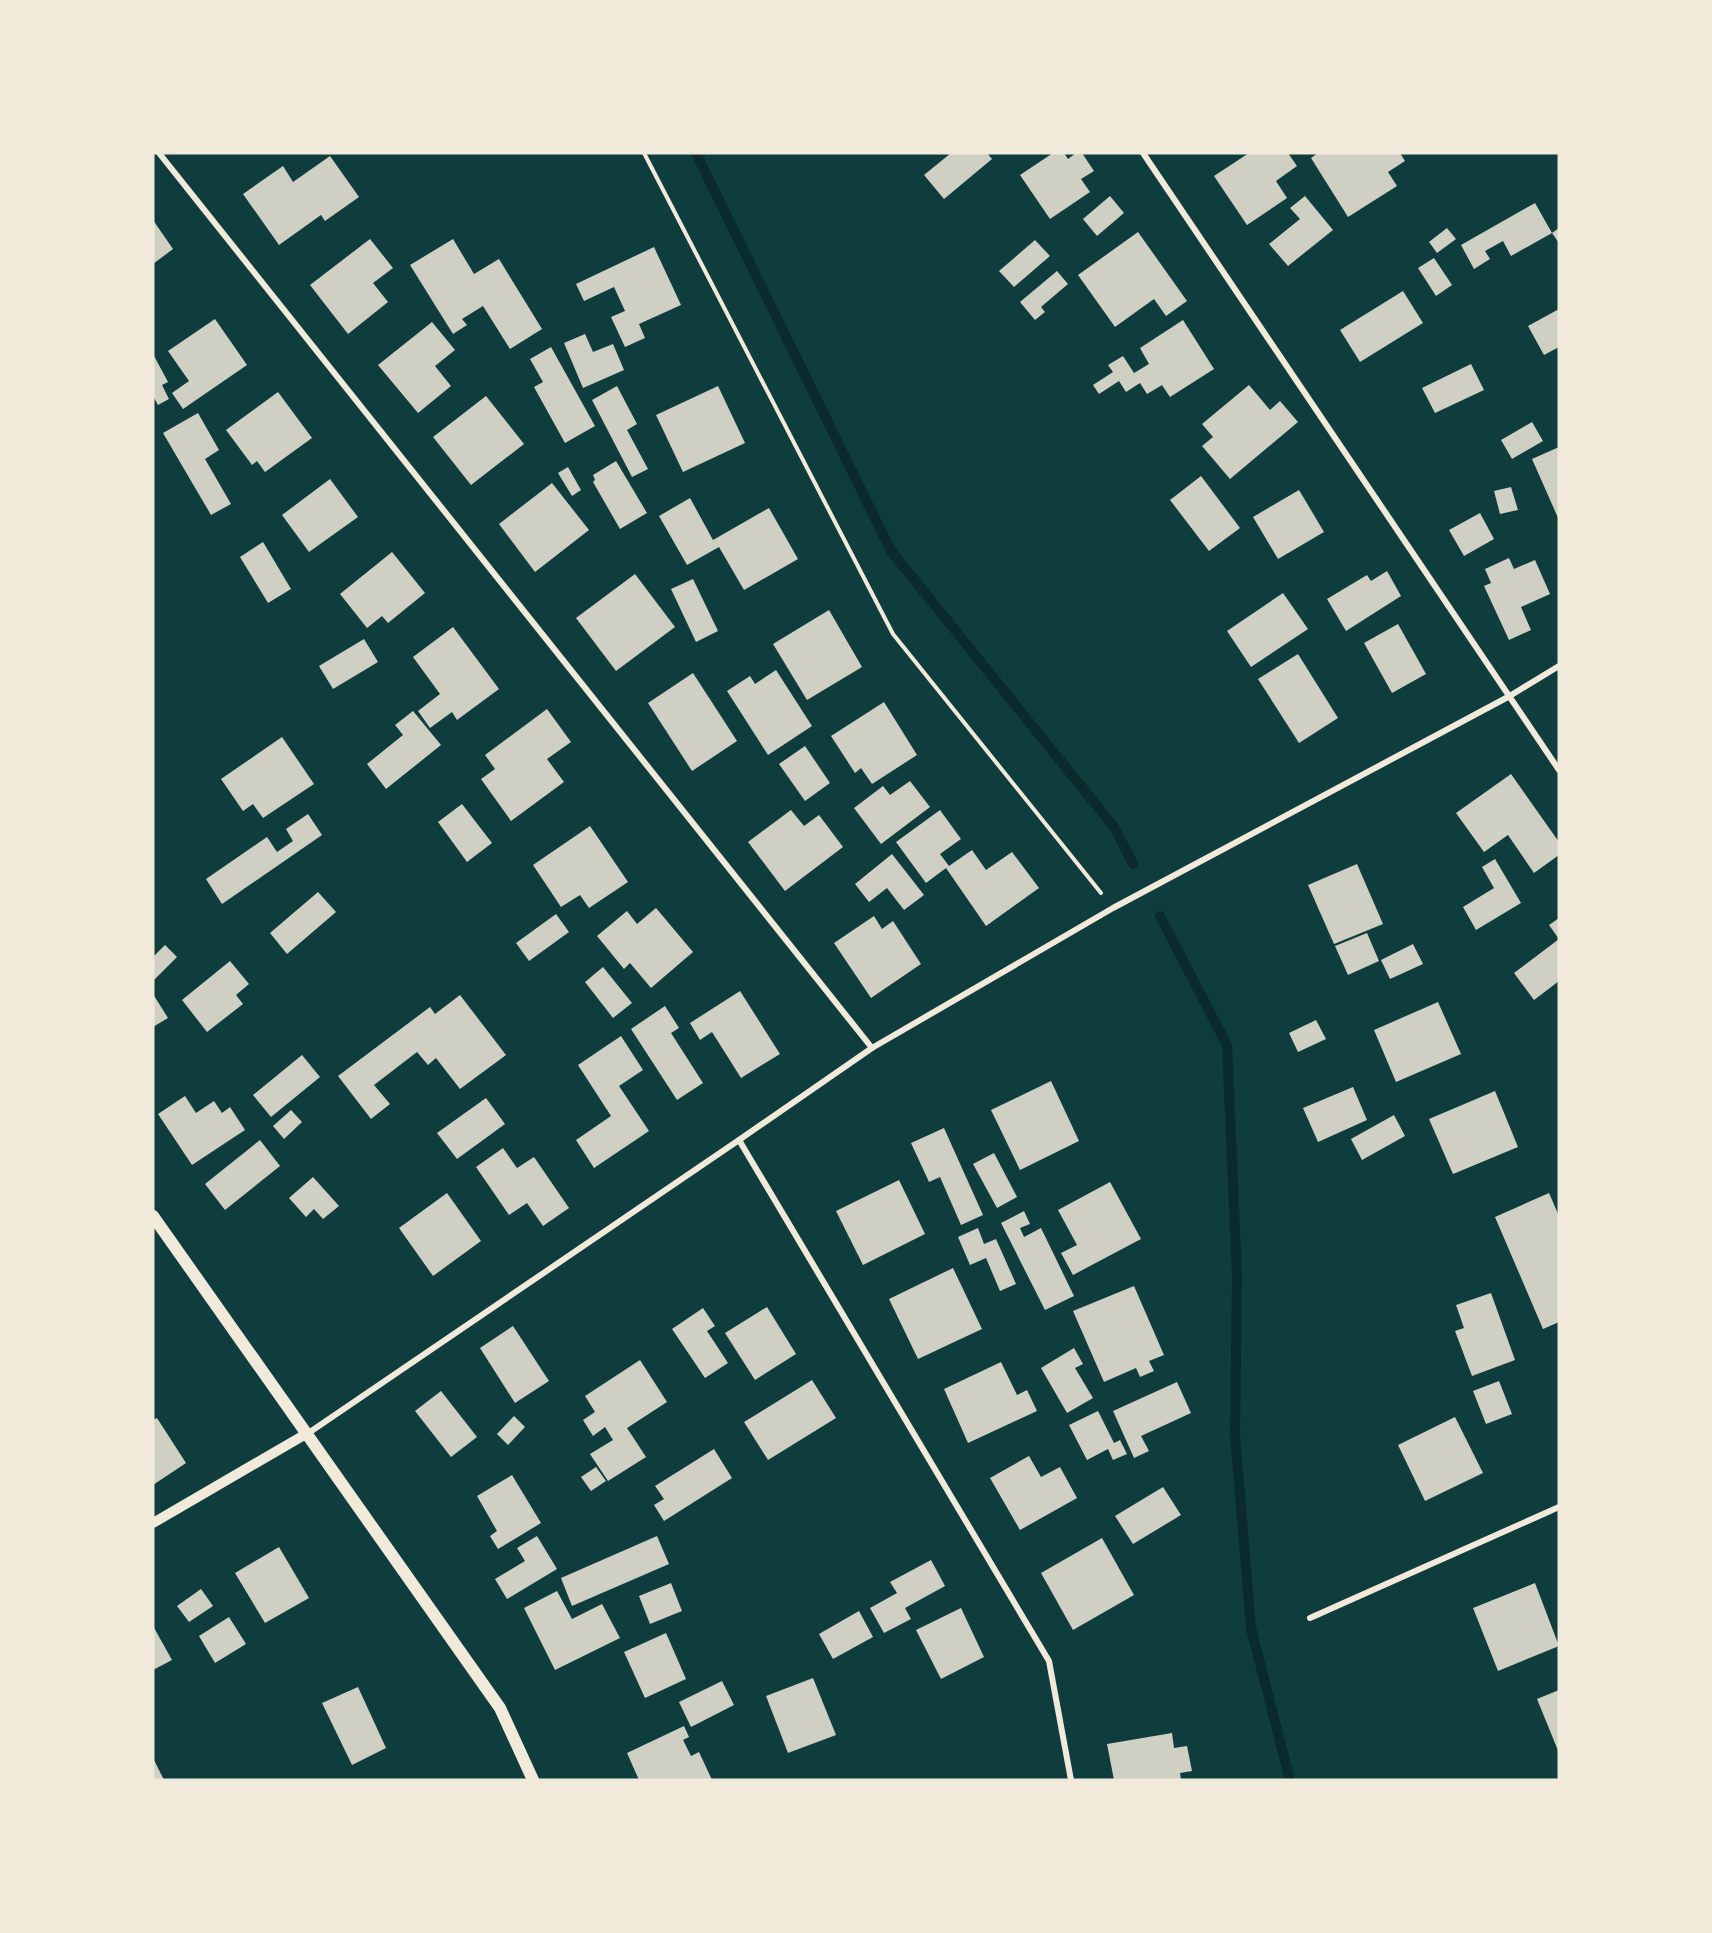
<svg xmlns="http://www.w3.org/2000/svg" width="1712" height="1933" font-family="'Fira Sans',sans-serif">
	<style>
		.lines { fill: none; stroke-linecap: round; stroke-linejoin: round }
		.stream { stroke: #0a2a2b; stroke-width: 10 }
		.building { fill: #cfcfc3 }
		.path { stroke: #f1e9da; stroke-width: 4 }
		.minor { stroke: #f1e9da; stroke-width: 6 }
		.tertiary { stroke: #f1e9da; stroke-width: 10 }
		.secondary { stroke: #f1e9da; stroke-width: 12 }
	</style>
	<rect width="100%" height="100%" fill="#0f3d3e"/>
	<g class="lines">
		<!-- stream -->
		<g class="stream">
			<path d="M696 153 891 551 1114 827 1133 864"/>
			<path d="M1160 916 1227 1045 1237 1277 1235 1434 1251 1628 1290 1780"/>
		</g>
	</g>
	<!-- building -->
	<g class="building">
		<path d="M951 153H987L992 159 944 199 924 175Z"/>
		<path d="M1053 153H1064L1068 159 1076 153H1082L1094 171 1081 179 1090 192 1050 219 1020 175Z"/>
		<path d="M1249 153H1288L1297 166 1276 181 1287 198 1247 225 1214 176Z"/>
		<path d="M1318 153H1400L1405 161 1388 172 1397 186 1348 217 1311 158Z"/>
		<path d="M330 156 359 197 325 221 321 215 279 245 243 194 283 166 293 182Z"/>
		<path d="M1110 196 1124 213 1097 236 1083 219Z"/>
		<path d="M1305 196 1333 230 1288 266 1269 244 1300 219 1290 208Z"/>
		<path d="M1535 203 1552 233 1511 256 1503 241 1485 251 1490 259 1474 269 1461 245Z"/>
		<path d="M153 220 173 249 153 264Z"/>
		<path d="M1447 228 1456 239 1437 253 1429 242Z"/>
		<path d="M1559 228V243L1552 233Z"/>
		<path d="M1138 232 1187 301 1166 316 1154 299 1115 327 1078 275Z"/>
		<path d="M370 239 393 268 373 283 388 302 348 334 310 285Z"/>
		<path d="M453 239 474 274 499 259 542 329 510 349 483 306 462 319 467 325 453 334 410 265Z"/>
		<path d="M1035 240 1050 256 1014 287 999 271Z"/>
		<path d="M654 247 681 305 639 324 645 338 625 347 611 317 625 311 614 287 584 301 576 284Z"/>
		<path d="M1434 258 1452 285 1436 296 1418 268Z"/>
		<path d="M1057 271 1068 284 1041 307 1045 312 1035 320 1020 302Z"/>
		<path d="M1403 291 1423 323 1360 362 1340 330Z"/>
		<path d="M1559 309V347L1544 355 1528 326Z"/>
		<path d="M215 319 247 365 183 409 172 393 189 381 168 351Z"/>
		<path d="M1183 320 1214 369 1170 397 1162 385 1147 394 1140 383 1126 392 1119 381 1099 394 1093 385 1113 372 1108 365 1123 356 1134 373 1149 364 1140 348Z"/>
		<path d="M432 322 455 350 435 366 451 386 418 413 378 365Z"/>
		<path d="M585 334 593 352 613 344 624 370 583 388 564 343Z"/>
		<path d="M551 347 595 426 565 443 534 387 543 382 530 359Z"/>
		<path d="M153 354 168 382 162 385 169 399 158 405 153 396Z"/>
		<path d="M1471 364 1484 390 1435 413 1422 388Z"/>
		<path d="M1249 385 1270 410 1280 401 1298 422 1230 479 1202 446 1213 437 1202 424Z"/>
		<path d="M617 386 637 424 627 430 648 469 632 477 592 400Z"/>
		<path d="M718 386 745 443 683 472 656 415Z"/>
		<path d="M278 392 312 438 265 472 257 461 252 465 226 430Z"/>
		<path d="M486 396 524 444 471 485 433 437Z"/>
		<path d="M198 413 219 450 205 459 231 504 211 515 163 433Z"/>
		<path d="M1532 422 1543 441 1512 459 1501 440Z"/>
		<path d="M1559 447V520L1532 459Z"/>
		<path d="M616 461 647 513 620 529 593 482 595 480 593 475Z"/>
		<path d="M568 467 581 490 572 496 558 473Z"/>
		<path d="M1201 476 1240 528 1209 551 1170 500Z"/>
		<path d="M330 479 358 517 309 552 282 515Z"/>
		<path d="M552 483 589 530 535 572 499 524Z"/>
		<path d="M1511 487 1518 510 1500 514 1494 491Z"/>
		<path d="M1299 490 1324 532 1278 559 1253 517Z"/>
		<path d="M690 498 713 540 769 508 798 559 744 590 719 547 687 565 659 516Z"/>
		<path d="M1480 513 1494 539 1464 556 1449 530Z"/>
		<path d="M263 542 291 589 268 603 240 557Z"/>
		<path d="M392 552 425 593 388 623 382 616 367 628 340 594Z"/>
		<path d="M1509 558 1514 569 1535 560 1550 594 1521 607 1531 630 1509 640 1484 586 1491 583 1485 569Z"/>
		<path d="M1387 571 1401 596 1346 631 1327 599 1367 575 1371 581Z"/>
		<path d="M635 574 675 627 616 671 576 618Z"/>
		<path d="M693 579 718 631 696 642 671 589Z"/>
		<path d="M1283 593 1308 629 1251 667 1227 631Z"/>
		<path d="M829 610 862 667 807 700 773 644Z"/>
		<path d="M1398 624 1426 674 1392 693 1364 643Z"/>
		<path d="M453 627 499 689 457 720 452 712 430 728 418 711 440 694 413 657Z"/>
		<path d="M364 639 378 662 333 689 319 666Z"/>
		<path d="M1298 654 1338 718 1299 743 1258 679Z"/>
		<path d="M776 670 812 726 768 755 727 691 750 676 755 684Z"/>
		<path d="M693 673 737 741 692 771 648 703Z"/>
		<path d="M884 702 917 755 872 784 861 768 855 773 831 736Z"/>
		<path d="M547 709 571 742 547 759 564 782 511 821 481 779 495 769 485 755Z"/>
		<path d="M413 711 441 745 386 789 367 764 403 735 395 725Z"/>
		<path d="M282 737 314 784 263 818 253 804 243 811 221 779Z"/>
		<path d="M805 746 830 783 805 801 779 764Z"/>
		<path d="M1511 774 1559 842V855L1534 873 1508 835 1484 852 1456 813Z"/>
		<path d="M910 781 930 807 881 844 854 808 883 786 890 795Z"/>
		<path d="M462 804 492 843 467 862 438 822Z"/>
		<path d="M791 810 804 826 819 815 843 847 785 891 748 842Z"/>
		<path d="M940 810 961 839 940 854 949 866 972 850 986 870 1012 852 1039 888 986 926 946 868 926 883 896 842Z"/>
		<path d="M308 814 322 835 222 904 206 879 267 837 277 852 293 841 286 829Z"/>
		<path d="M590 826 628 882 589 908 580 895 561 907 533 865Z"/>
		<path d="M892 854 924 895 904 910 887 888 869 902 855 884Z"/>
		<path d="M1495 859 1521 903 1476 930 1463 907 1494 888 1482 867Z"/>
		<path d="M1357 864 1383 924 1334 944 1308 885Z"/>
		<path d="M318 892 336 912 287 954 270 933Z"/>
		<path d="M656 908 693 952 651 988 630 963 624 969 597 936 627 911 637 924Z"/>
		<path d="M556 914 569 932 529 961 516 943Z"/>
		<path d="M874 916 882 929 893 921 921 964 871 998 834 943Z"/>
		<path d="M1559 918V939L1549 925Z"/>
		<path d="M1367 933 1379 961 1348 975 1335 946Z"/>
		<path d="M1559 939V981L1534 1000 1514 973Z"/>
		<path d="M1413 944 1423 964 1390 979 1381 960Z"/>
		<path d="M165 945 177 957 153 981V957Z"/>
		<path d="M230 961 249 984 236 995 243 1004 207 1032 182 1000Z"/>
		<path d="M603 967 632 1003 613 1018 585 982Z"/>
		<path d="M740 991 780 1054 741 1078 712 1032 700 1040 690 1023Z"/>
		<path d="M153 994 168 1018 153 1027Z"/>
		<path d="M460 995 506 1055 460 1089 436 1058 428 1065 417 1052 374 1085 390 1104 371 1119 338 1076 430 1007 435 1014Z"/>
		<path d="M1438 1002 1461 1054 1396 1082 1374 1030Z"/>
		<path d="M665 1006 679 1028 671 1033 703 1083 677 1100 631 1029Z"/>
		<path d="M1316 1020 1326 1039 1298 1052 1289 1033Z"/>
		<path d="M621 1036 643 1070 619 1086 649 1131 594 1168 576 1140 611 1116 578 1065Z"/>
		<path d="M302 1055 320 1077 271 1117 253 1095Z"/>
		<path d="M1051 1081 1079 1141 1020 1170 991 1110Z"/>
		<path d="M1353 1087 1367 1120 1318 1142 1303 1108Z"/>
		<path d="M1495 1091 1518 1147 1453 1174 1429 1119Z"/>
		<path d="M185 1096 196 1113 214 1101 222 1113 230 1107 245 1130 192 1165 158 1114Z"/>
		<path d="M486 1098 505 1124 457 1159 437 1133Z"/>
		<path d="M291 1110 302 1122 284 1139 273 1126Z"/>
		<path d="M1394 1115 1405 1136 1362 1160 1351 1139Z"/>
		<path d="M944 1128 983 1215 961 1225 940 1177 929 1182 911 1143Z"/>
		<path d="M260 1140 280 1166 225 1210 205 1184Z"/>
		<path d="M503 1148 517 1168 534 1157 569 1208 543 1226 527 1203 509 1215 476 1167Z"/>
		<path d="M994 1153 1017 1197 997 1208 973 1164Z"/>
		<path d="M313 1177 339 1206 323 1219 314 1209 306 1217 289 1198Z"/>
		<path d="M899 1180 925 1234 863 1265 836 1211Z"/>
		<path d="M1110 1182 1141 1239 1073 1275 1061 1253 1077 1245 1058 1210Z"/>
		<path d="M447 1193 481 1241 433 1276 399 1228Z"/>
		<path d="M1549 1193 1559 1216V1322L1543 1329 1495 1217Z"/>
		<path d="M1024 1211 1030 1224 1020 1228 1024 1237 1041 1228 1074 1296 1045 1310 1001 1223Z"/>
		<path d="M978 1228 984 1244 996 1239 1016 1284 1000 1291 986 1258 970 1265 958 1237Z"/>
		<path d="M953 1268 982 1329 918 1359 889 1299Z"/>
		<path d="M1134 1286 1164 1355 1149 1361 1154 1371 1140 1377 1136 1368 1104 1382 1073 1311Z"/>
		<path d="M1491 1293 1515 1360 1472 1376 1455 1331 1464 1328 1456 1305Z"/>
		<path d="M767 1307 796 1354 755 1380 725 1333Z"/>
		<path d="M703 1308 715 1326 707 1331 728 1363 705 1378 672 1329Z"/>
		<path d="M513 1326 549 1381 515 1403 480 1348Z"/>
		<path d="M1074 1348 1083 1364 1075 1368 1093 1398 1067 1413 1041 1368Z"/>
		<path d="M640 1360 667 1402 627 1428 646 1457 608 1481 590 1454 613 1440 605 1427 593 1436 583 1420 595 1412 585 1396Z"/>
		<path d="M1001 1362 1017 1395 1027 1390 1037 1411 968 1443 944 1389Z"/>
		<path d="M812 1380 836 1418 768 1460 744 1422Z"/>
		<path d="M1499 1381 1512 1414 1486 1424 1473 1391Z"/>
		<path d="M1177 1382 1191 1413 1141 1436 1149 1451 1134 1458 1113 1411Z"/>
		<path d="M441 1391 477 1437 451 1457 415 1411Z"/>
		<path d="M1098 1411 1114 1443 1120 1440 1127 1454 1113 1460 1108 1449 1087 1460 1069 1425Z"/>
		<path d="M514 1416 525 1427 508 1445 497 1434Z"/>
		<path d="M1455 1417 1483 1473 1425 1501 1398 1445Z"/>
		<path d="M157 1418 186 1463 153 1485V1420Z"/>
		<path d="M714 1449 732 1478 664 1521 654 1505 664 1499 655 1486Z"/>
		<path d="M1029 1456 1041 1477 1060 1467 1077 1498 1020 1530 990 1478Z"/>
		<path d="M596 1467 606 1481 591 1491 581 1477Z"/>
		<path d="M512 1475 541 1523 498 1549 490 1536 497 1531 477 1496Z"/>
		<path d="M1163 1487 1181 1515 1133 1544 1115 1516Z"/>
		<path d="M537 1536 557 1569 507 1599 495 1579 525 1561 517 1548Z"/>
		<path d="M657 1536 669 1564 572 1606 561 1578Z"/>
		<path d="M1102 1538 1134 1595 1073 1630 1041 1573Z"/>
		<path d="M279 1547 309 1598 265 1623 235 1573Z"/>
		<path d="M931 1560 945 1586 905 1608 911 1619 884 1633 870 1608 897 1593 890 1582Z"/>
		<path d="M671 1583 682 1611 650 1624 639 1596Z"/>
		<path d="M1535 1583 1559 1646 1498 1671 1473 1608Z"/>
		<path d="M201 1589 213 1606 189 1622 177 1606Z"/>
		<path d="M557 1591 572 1619 602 1604 620 1638 555 1670 524 1608Z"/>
		<path d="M961 1608 984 1657 941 1679 916 1630Z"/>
		<path d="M859 1611 873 1637 833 1659 819 1634Z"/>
		<path d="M229 1617 246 1644 215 1663 199 1636Z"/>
		<path d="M153 1626 172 1660 153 1670Z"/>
		<path d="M666 1633 686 1679 645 1698 624 1652Z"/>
		<path d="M813 1678 836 1735 788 1753 766 1696Z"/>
		<path d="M722 1681 734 1705 691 1727 679 1702Z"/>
		<path d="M358 1687 386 1748 352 1765 322 1703Z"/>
		<path d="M1559 1690V1753L1537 1699Z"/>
		<path d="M684 1726 689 1737 683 1740 691 1756 699 1752 712 1780H639L627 1753Z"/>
		<path d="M1172 1733 1174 1748 1187 1746 1192 1771 1180 1773 1181 1780H1114L1107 1744Z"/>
		<path d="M153 1758 164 1780H153Z"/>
	</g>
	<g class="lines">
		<!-- path -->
		<path class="path" d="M644 153 893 634 1101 893"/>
		<!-- minor -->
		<g class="minor">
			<path d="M159 153 872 1048"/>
			<path d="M1143 153 1559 770"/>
			<path d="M739 1140 1049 1661 1071 1780"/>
			<path d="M307 1434 739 1140 872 1048 1113 908 1508 697 1559 666"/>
			<path d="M1310 1618 1559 1507"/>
		</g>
		<!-- tertiary -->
		<path class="tertiary" d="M153 1523 306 1434"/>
		<!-- secondary -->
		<path class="secondary" d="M153 1216 500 1708 533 1780"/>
	</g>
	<!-- border -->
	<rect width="1712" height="1933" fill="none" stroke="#f1e9da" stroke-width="309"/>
</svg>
